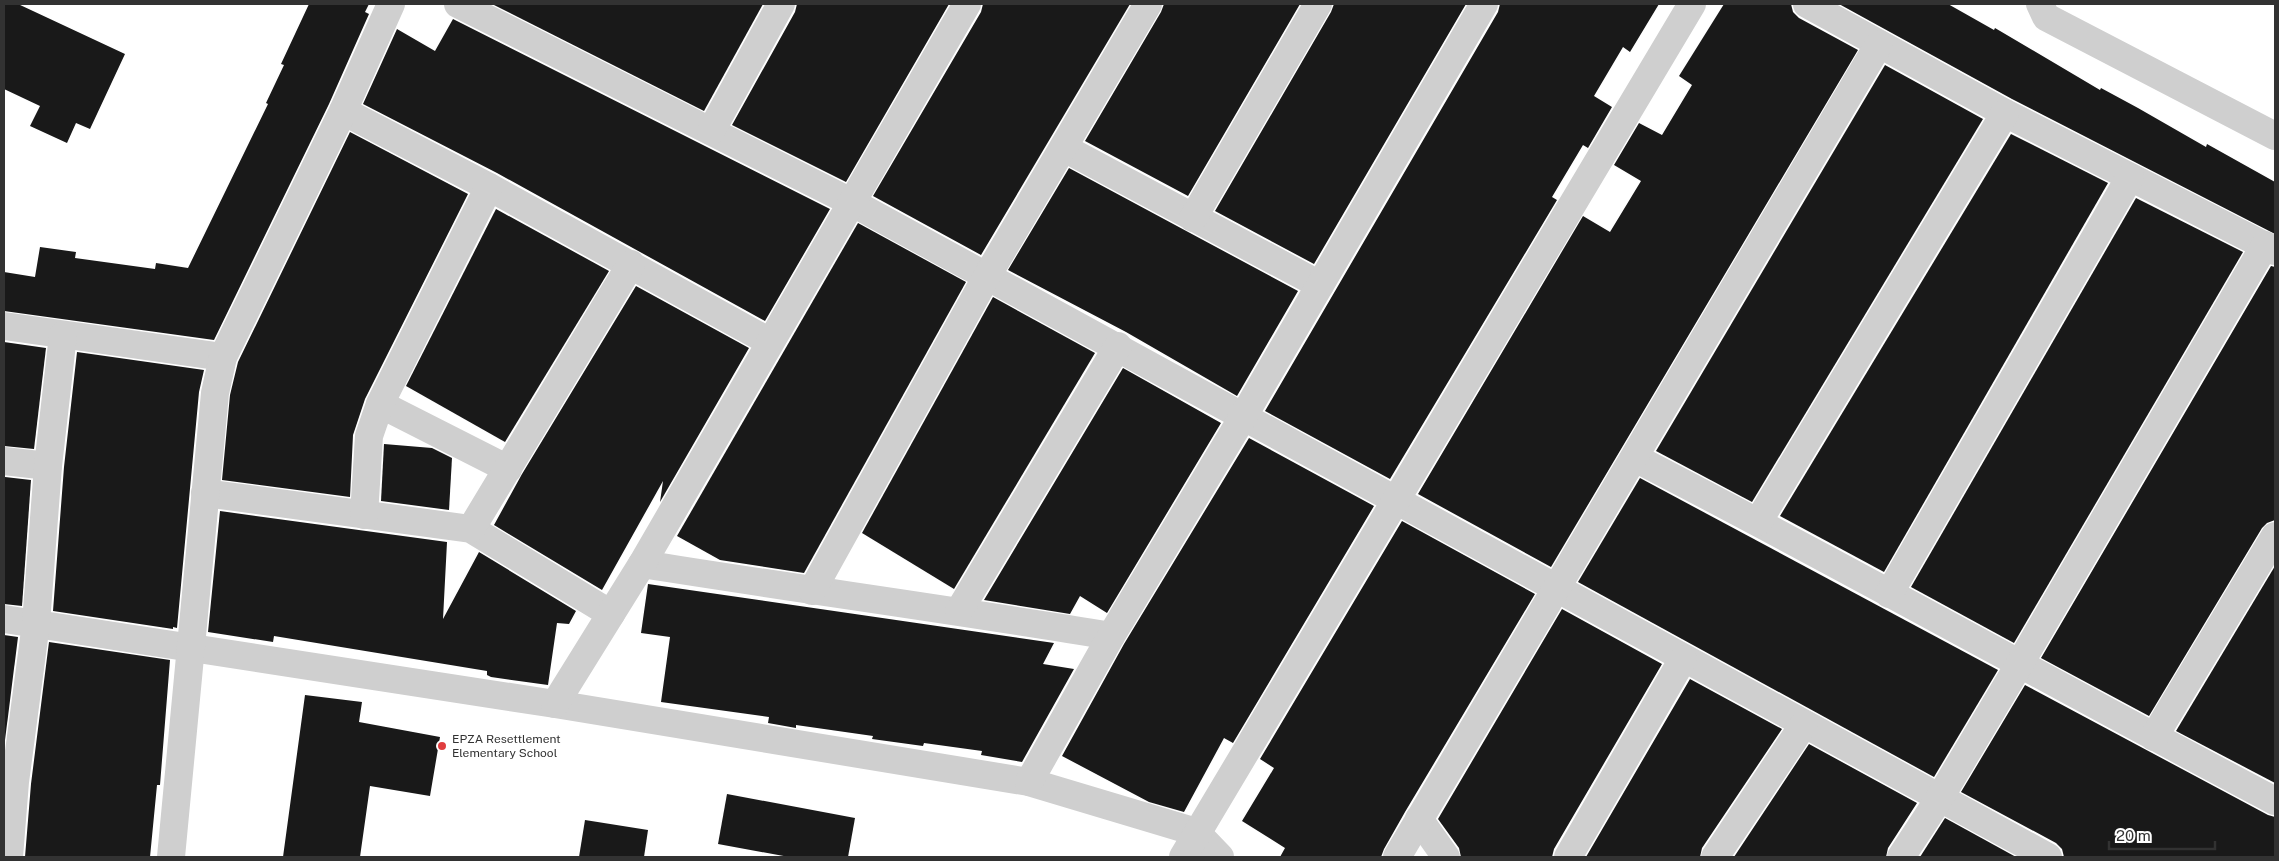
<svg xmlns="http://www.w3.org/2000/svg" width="2279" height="861" font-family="'Public Sans',sans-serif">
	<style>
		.building { fill: #191919 }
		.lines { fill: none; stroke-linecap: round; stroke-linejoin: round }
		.street { stroke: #cfcfcf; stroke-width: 28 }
		.poi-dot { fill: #e03d3f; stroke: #fff; stroke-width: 2 }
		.labels { text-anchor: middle; stroke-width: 5; stroke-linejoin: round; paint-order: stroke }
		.poi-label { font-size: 12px; fill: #323232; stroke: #fff; text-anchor: start }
	</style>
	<rect width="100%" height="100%" fill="#fff"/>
	<!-- building -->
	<g class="building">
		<path d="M4 4H18L125 54 90 129 76 123 67 143 30 126 40 106 4 89Z"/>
		<path d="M309 4H369L365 12 369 14 329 104 214 340 4 311V272L35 277 40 247 76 252 75 258 155 269 156 263 188 268 268 104 266 103 284 65 281 64Z"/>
		<path d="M492 4H763L704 111Z"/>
		<path d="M797 4H949L846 182 732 125 795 12Z"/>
		<path d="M983 4H1130L981 255 873 196 981 12Z"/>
		<path d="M1164 4H1300L1188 196 1085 141 1161 12Z"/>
		<path d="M1334 4H1466L1314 264 1215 211 1331 12Z"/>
		<path d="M1500 4H1659L1630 52 1623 47 1594 96 1612 107 1588 148 1583 145 1552 197 1557 200 1390 479 1265 411 1498 12Z"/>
		<path d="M1724 4H1791L1793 12 1799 18 1858 50 1551 567 1418 494 1583 216 1610 232 1641 181 1614 165 1639 123 1662 135 1692 85 1679 76Z"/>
		<path d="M1839 4H1948L1994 30 1995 28 2100 90 2101 88 2138 108 2206 147 2207 144 2275 182V234L2012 99Z"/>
		<path d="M453 19 830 209 765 321 497 173 363 104 397 29 435 51Z"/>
		<path d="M1885 65 1983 119 1752 502 1656 451Z"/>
		<path d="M350 132 468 194 365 399 353 435 350 497 222 480 230 395 238 362Z"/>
		<path d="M2011 134 2108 183 1884 572 1780 516Z"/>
		<path d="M1069 168 1298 291 1237 396 1126 332 1008 270Z"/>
		<path d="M2136 198 2243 252 2014 643 1911 587Z"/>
		<path d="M496 209 609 271 505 442 406 386Z"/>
		<path d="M858 223 966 282 804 573 720 560 677 536Z"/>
		<path d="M2271 266 2275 267V520L2267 523 2262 528 2149 716 2041 658Z"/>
		<path d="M636 286 749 348 660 502 663 481 602 590 494 525 522 474Z"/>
		<path d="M993 297 1095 353 954 589 862 533Z"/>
		<path d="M4 342 46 348 34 449 4 446Z"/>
		<path d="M77 352 204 370 199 392 177 628 173 627V629L53 611 64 467Z"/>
		<path d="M1123 368 1221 423 1107 613 1080 596 1070 614 984 600Z"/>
		<path d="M1249 438 1374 506 1233 743 1224 738 1184 812 1149 802 1062 756 1124 644Z"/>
		<path d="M384 444 432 448 452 458 449 510 381 501Z"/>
		<path d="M5 477 31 480 22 606 4 604Z"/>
		<path d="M1640 478 1998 670 1934 777 1578 582Z"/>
		<path d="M220 511 447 542 443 619 479 552 576 611 569 624 557 623 548 685 491 677 487 675V671L274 636 273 642 208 632Z"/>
		<path d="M1402 521 1535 594 1405 812 1384 849 1381 857H1280L1285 848 1242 821 1274 768 1260 759Z"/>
		<path d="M2275 566V783L2176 731Z"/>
		<path d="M648 584 1054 643 1043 664 1074 669 1022 762 981 755 982 751 924 743 923 746 872 739 873 736 796 725V728L768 723 769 717 661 702 670 637 641 633Z"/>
		<path d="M1562 609 1662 664 1554 849 1552 857H1461L1459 848 1438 819Z"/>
		<path d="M4 635 18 637 4 748Z"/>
		<path d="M49 642 170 660 160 785H157L150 857H25L31 784Z"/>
		<path d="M1690 679 1782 729 1702 848 1700 857H1586Z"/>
		<path d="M2025 685 2268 815 2275 817V857H2064L2062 849 2056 843 1961 792Z"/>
		<path d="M305 695 362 702 359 722 440 737 430 796 370 786 360 857H283Z"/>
		<path d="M1809 744 1917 803 1888 848 1886 857H1734Z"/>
		<path d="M727 794 855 818 848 857H789L718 844Z"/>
		<path d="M1945 818 2016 857H1920Z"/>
		<path d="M585 820 648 830 644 857H579Z"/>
	</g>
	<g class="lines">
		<!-- street -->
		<g class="street">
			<path d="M458 4 851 202 2048 857"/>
			<path d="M1807 4 2005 113 2275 251"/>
			<path d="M2040 4 2046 17 2275 136"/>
			<path d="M343 111 489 187 770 342"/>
			<path d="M711 131 781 4"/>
			<path d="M1064 148 1320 285"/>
			<path d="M1193 218 1318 4"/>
			<path d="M4 326 223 357"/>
			<path d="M380 404 508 469"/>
			<path d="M1635 458C1850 569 2061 688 2275 801"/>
			<path d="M4 461 48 466"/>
			<path d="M205 493 471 529 611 614"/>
			<path d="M364 515 369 436 380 404 489 187"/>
			<path d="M1758 522 2005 113"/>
			<path d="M471 529 631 264"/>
			<path d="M642 564C798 589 955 610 1111 636"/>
			<path d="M812 591 987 276 1148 4"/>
			<path d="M1889 594 2130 177"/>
			<path d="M959 611 1118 346"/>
			<path d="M4 619 555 704 1029 782 1196 832 1220 857"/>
			<path d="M555 704 642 564 967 4"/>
			<path d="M2154 737 2275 536"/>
			<path d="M1029 782 1111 636 1243 417 1484 4"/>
			<path d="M1419 819 1446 857"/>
			<path d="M9 857 15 782 36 623 48 466 63 335"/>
			<path d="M171 857 215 393 223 357 343 111 391 4"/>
			<path d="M1183 857 1692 4"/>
			<path d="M1397 857 1879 44"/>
			<path d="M1568 857 1683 659"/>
			<path d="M1715 857 1804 724"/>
			<path d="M1901 857 1939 799 2019 665 2265 245"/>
		</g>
	</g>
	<!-- markers -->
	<circle class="poi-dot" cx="442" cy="746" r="5"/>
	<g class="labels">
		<!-- poi labels -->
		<g class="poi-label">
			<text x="452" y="743">EPZA Resettlement<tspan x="452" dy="14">Elementary School</tspan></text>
		</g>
	</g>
	<!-- border -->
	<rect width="2279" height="861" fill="none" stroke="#323232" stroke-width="10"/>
	<!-- scale -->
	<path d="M2109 841v8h106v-8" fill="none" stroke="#323232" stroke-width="2.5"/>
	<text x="2116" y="841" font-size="15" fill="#323232" stroke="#ffffff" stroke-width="4" paint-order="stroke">20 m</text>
</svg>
